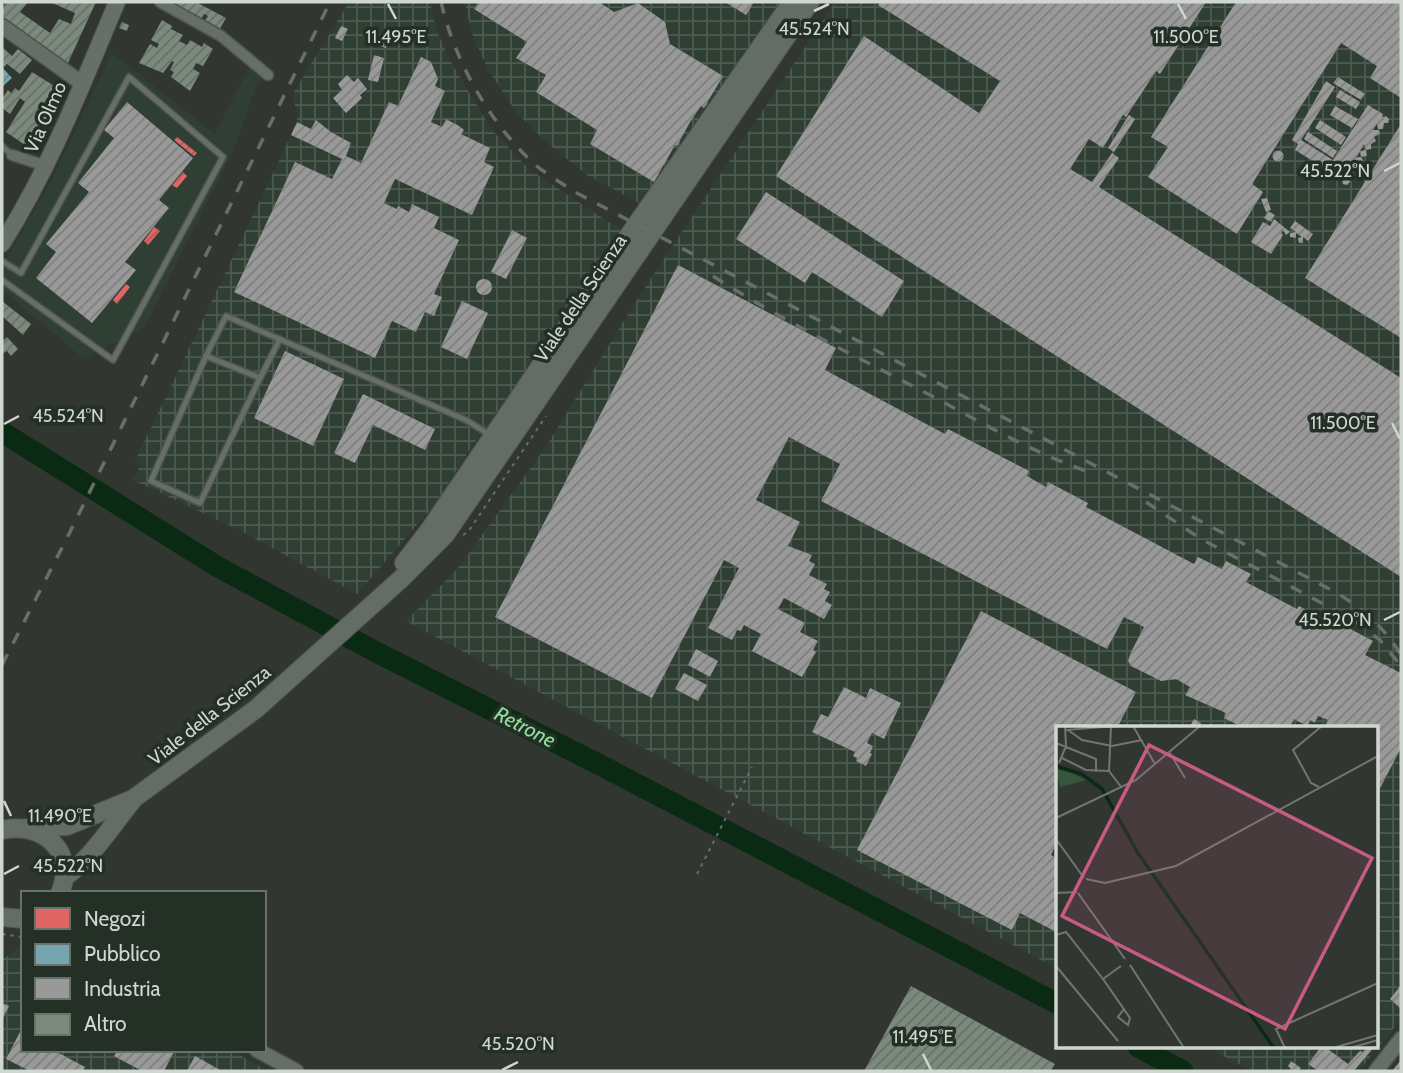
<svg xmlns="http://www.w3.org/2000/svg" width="1403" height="1073" font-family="Cabin,sans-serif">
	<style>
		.built { fill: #303f33 }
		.industrial { fill: url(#industrial-grid) }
		.shops { fill: url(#shops-hatch) }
		.public { fill: url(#public-hatch) }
		.industry { fill: url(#industry-hatch) }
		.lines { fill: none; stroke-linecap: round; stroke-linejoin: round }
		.river { stroke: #0b2a13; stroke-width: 21 }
		.building { fill: url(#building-hatch) }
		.service-casing { stroke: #4e524f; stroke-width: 8 }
		.minor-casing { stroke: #4e524f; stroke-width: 13 }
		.tertiary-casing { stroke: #4e524f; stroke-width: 17 }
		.secondary-casing { stroke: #4e524f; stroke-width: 18 }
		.primary-casing { stroke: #4e524f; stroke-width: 20 }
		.path { stroke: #676d67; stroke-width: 2; stroke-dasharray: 3.5 5; stroke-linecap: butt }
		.service { stroke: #656e67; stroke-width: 5 }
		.minor { stroke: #656e67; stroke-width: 10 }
		.tertiary { stroke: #656e67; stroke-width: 14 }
		.secondary { stroke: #667067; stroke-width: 16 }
		.primary { stroke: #646d65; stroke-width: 18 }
		.rail { stroke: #686e68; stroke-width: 3.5; stroke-dasharray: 12 12; stroke-linecap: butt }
		.ticks { fill: none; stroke: #d0d7d1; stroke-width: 2.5 }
		.labels { text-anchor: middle; stroke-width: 7; stroke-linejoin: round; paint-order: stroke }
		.street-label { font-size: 19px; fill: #d0d7d1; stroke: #242f26 }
		.water-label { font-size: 21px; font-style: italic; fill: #8ae19a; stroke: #242f26 }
		.inset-river { fill: none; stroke: #0b2a13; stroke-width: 3.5 }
		.inset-road { fill: none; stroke: #717671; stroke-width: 2 }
		.view { fill: #c75b84; fill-opacity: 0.15; stroke: #c75b84; stroke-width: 3.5 }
		.inset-edge { fill: none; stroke: #d0d7d1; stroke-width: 3.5 }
		.ticks-label { font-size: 18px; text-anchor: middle; fill: #d0d7d1; stroke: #242f26; stroke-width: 7; stroke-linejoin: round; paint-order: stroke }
	</style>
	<defs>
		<pattern id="industrial-grid" width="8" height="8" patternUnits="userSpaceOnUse" patternTransform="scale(1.75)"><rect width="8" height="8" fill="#303f33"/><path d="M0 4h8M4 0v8" fill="none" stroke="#4d5a50"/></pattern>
		<pattern id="shops-hatch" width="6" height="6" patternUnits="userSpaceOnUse" patternTransform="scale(1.75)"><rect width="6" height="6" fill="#e06666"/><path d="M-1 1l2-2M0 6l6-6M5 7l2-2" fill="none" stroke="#af5b5a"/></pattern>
		<pattern id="public-hatch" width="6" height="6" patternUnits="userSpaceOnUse" patternTransform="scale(1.75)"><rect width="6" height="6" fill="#76a5af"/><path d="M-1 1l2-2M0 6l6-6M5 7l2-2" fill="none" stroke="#65878d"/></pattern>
		<pattern id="industry-hatch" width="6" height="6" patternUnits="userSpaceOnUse" patternTransform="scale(1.75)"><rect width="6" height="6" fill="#999"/><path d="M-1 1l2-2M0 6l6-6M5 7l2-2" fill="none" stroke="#7e7e7e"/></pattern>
		<pattern id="building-hatch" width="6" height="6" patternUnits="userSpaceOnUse" patternTransform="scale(1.75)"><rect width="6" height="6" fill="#7b8a7d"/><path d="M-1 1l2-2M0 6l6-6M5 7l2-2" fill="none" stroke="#667067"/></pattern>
	</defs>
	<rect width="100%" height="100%" fill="#313631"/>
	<!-- built -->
	<path class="built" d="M112 53 215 134 249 68 262 78 254 92 235 147 145 327 84 359 2 290V266L53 178Z"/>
	<!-- industrial -->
	<g class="industrial">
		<path d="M349 2H430L436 29 451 62 491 129 529 169 625 233 470 449 435 504 357 594 239 530 133 480 141 464 135 461 297 123V109L292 99 295 90Z"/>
		<path d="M465 2H784L641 204 587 175 546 142 517 113 488 70 471 31Z"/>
		<path d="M835 2H1401V1019L1359 1071H1252L1206 1047H1377V728H1058V969L406 621 458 568 545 448 640 295Z"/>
		<path d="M23 944V1050H230L268 1071H2V960Z"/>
	</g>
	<!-- shops -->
	<g class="shops">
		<path d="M177 137 197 153 194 156 174 140Z"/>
		<path d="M183 172 187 176 177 188 172 185Z"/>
		<path d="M154 227 160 231 148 245 144 241Z"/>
		<path d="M126 284 130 287 117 304 113 300Z"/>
	</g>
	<!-- public -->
	<path class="public" d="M2 67 12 78 2 87Z"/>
	<!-- industry -->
	<g class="industry">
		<path d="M479 2H599L614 12 638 3 665 22 670 44 723 76 704 108 701 106 690 122 677 146 675 145 654 182 590 144 597 130 536 92 546 75 516 58 527 42 474 9Z"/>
		<path d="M725 2H754L746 15Z"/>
		<path d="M880 2H1206L1160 74 1156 71 1126 117 1123 115 1103 148 1089 139 1070 169 1092 182 1112 153 1119 158 1099 187 1401 378V577L776 176 864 36 979 113 1000 81 878 5Z"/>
		<path d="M1236 2H1401V98L1370 78 1377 66 1341 43 1252 184 1263 192 1237 234 1148 177 1168 147 1151 137Z"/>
		<path d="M341 26 348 29 342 41 335 38Z"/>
		<path d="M384 30 390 31 386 48 380 46Z"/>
		<path d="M374 55 384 58 378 82 368 80Z"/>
		<path d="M421 57 431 62 438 79 435 86 445 91 431 122 442 127 446 119 459 126 464 130 461 134 490 148 484 162 494 167 472 215 395 179 384 203 397 209 398 206 409 212 412 204 439 217 434 228 459 240 434 294 442 297 434 316 425 312 416 332 392 321 375 358 234 292 295 162 332 179 342 159 291 135 297 122 311 129 316 120 331 132 351 143 346 156 361 163 389 102 398 106Z"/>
		<path d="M347 75 354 82 358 78 367 89 360 95 362 98 346 113 333 98 342 90 338 84Z"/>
		<path d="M1338 77 1365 94 1361 100 1333 83Z"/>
		<path d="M1326 81 1335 87 1301 140 1333 160 1368 105 1383 114 1382 117 1386 116 1389 119 1388 123H1384L1383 129H1378L1377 124 1373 130H1379L1380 134 1374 137 1376 141 1371 144V149L1366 150 1364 144 1360 151 1366 150 1367 156 1361 157 1360 152 1351 165 1358 164 1357 171H1353L1351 165 1342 179 1348 178 1347 172H1354V177L1349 178 1350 182 1347 185 1343 184 1342 179 1295 150 1298 144 1292 140Z"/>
		<path d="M1340 90 1360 102 1356 109 1336 97Z"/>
		<path d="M127 102 193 158 159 200 169 208 125 262 136 270 92 323 36 278 56 252 46 244 89 192 78 183 114 138 104 130Z"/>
		<path d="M1335 106 1358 119 1352 128 1330 115Z"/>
		<path d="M1129 115 1135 119 1114 152 1108 148Z"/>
		<path d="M1320 120 1346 137 1341 145 1315 128Z"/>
		<path d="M1401 124V338L1305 278Z"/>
		<path d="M1308 132 1337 151 1333 158 1304 139Z"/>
		<circle cx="1278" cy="156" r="5.5"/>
		<circle cx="1359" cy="161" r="4"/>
		<path d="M766 192 904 281 882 317 812 272 805 283 736 239Z"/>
		<path d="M1267 198 1271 210 1268 211 1275 215 1271 222 1264 218 1268 211 1266 212 1261 199Z"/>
		<path d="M1274 219 1290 232 1286 235 1283 230 1281 233 1283 235 1271 254 1251 242 1263 222 1270 226Z"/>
		<path d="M1295 221 1313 234 1308 241 1303 237V243H1299L1298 238 1302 237 1296 233V238L1290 237V233L1296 232 1290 228Z"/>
		<path d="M512 230 527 238 506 279 491 272Z"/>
		<path d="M678 265 836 348 825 370 945 434 948 429 1029 471 1027 476 1046 487 1048 482 1088 503 1086 507 1194 564 1198 557 1222 569 1226 561 1251 574 1246 582 1297 609 1299 606 1339 628 1341 624 1373 641 1365 655 1401 673V748L1377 794V728H1324L1328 720 1318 716 1315 723 1310 720 1307 726 1294 719 1291 725 1297 728H1264L1259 726 1258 728H1244L1224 718 1226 713 1185 695 1190 687 1176 679 1161 681 1131 666 1128 661 1130 654 1144 627 1124 617 1107 649 821 501 840 464 789 437 756 500 800 522 788 546 812 555 809 561 815 564 809 575 827 584 824 589 830 592 825 601 832 605 824 619 784 598 778 609 805 623 800 632 818 641 813 650 816 652 802 677 752 651 761 634 744 625 741 631 737 630 732 640 708 628 739 568 724 560 652 698 495 617Z"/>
		<circle cx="484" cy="287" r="8"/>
		<path d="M462 301 488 313 467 359 441 347Z"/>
		<path d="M285 351 344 379 313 446 254 418Z"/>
		<path d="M363 394 435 429 425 450 373 425 355 463 334 453Z"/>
		<path d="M981 611 1136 692 1117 728H1058V840L1051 855 1058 859V933L1020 913 1012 930 857 850Z"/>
		<path d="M696 649 718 661 710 677 688 665Z"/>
		<path d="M684 673 707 685 698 701 675 689Z"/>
		<path d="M844 687 866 698 870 688 901 703 884 739 872 733 867 743 873 746 870 753 872 754 866 766 856 761 857 758 853 756 855 752 812 732 821 714 828 717Z"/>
		<path d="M1194 719 1201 723 1199 728H1189Z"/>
		<path d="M1401 985V1009L1390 999Z"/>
		<path d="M2 1003 9 1006 2 1020Z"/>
		<path d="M20 1032 23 1034V1050H53L85 1067 83 1071H30L6 1059Z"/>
		<path d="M1321 1047H1325L1348 1064 1360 1051 1363 1052 1367 1047H1374L1354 1071H1318L1308 1064Z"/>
		<path d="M118 1050H175L164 1071H142L114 1056Z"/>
		<path d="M195 1056 222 1071H187Z"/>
		<path d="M1401 1060V1071H1392Z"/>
		<path d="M1291 1061 1301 1068 1298 1071H1289L1291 1069 1288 1066Z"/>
	</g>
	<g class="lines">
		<!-- river -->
		<g class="river">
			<path d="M2 432 218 567 376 652 606 768 1058 1004"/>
			<path d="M1138 1047 1183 1071"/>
		</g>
	</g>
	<!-- building -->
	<g class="building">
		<path d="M6 2H28L20 12 50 33 59 19 71 24 75 13 50 2H96L67 65 2 21V10Z"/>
		<path d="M171 2H196L226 18 218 32 203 24 208 16 204 14 200 21 170 4Z"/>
		<path d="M162 20 172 26 171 29 183 35 179 41 187 45 190 40 202 47 204 43 213 49 203 66 196 63 193 69 200 73 190 91 171 77 174 72 170 70 174 62 172 61 163 73 139 63 150 44 157 48 159 44 151 40Z"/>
		<path d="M122 22 129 25 127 31 119 28Z"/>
		<path d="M2 47 12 56 18 49 32 60 20 74 7 64 4 67 2 64Z"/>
		<path d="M32 72 56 87 39 112 50 119 37 139 31 136 25 145 6 132 25 102 20 98 10 114 2 108V99L8 90 11 93 15 88 19 91Z"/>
		<path d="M2 301 31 324 23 335 2 316Z"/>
		<path d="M7 337 18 349 11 356 7 351 4 353 2 351V342Z"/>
		<path d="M911 986 1055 1064 1051 1071H864Z"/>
	</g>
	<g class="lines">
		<!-- service casing -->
		<g class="service-casing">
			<g id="service">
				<path d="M2 146 12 155"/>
				<path d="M2 261 21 273 129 77 223 157 113 360 2 280"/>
				<path d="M280 339 260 378 206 356 226 316 466 420 490 435"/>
				<path d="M206 356 151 481 200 503 260 378"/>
			</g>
		</g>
		<!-- minor casing -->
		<g class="minor-casing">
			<g id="minor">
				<path d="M160 2 221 36 268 75"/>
				<path d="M12 155 46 166"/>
			</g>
		</g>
		<!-- tertiary casing -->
		<g class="tertiary-casing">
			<g id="tertiary">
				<path d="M2 26 83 84"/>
				<path d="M257 1050 296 1071"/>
				<path d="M1376 1071 1401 1039"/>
			</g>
		</g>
		<!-- secondary casing -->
		<g class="secondary-casing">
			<path id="secondary" d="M2 244C50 168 82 85 117 2"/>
		</g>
		<!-- primary casing -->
		<g class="primary-casing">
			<g id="primary">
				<path d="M404 563 430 529 636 225 792 2"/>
				<path d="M27 828 67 826 133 799 256 709 402 578 445 535 810 2"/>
				<path d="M2 830C41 821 78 851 60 893"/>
				<path d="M64 877C89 862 113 824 132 801"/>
				<path d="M2 917 23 919"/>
			</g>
		</g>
		<!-- path -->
		<g class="path">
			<path d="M463 535 468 532 546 416"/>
			<path d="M697 874 752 767"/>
			<path d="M2 934 23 937"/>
		</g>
		<!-- service -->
		<use href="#service" class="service"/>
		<!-- minor -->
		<use href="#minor" class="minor"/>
		<!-- tertiary -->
		<use href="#tertiary" class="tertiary"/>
		<!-- secondary -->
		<use href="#secondary" class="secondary"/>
		<!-- primary -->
		<use href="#primary" class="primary"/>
		<!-- rail -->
		<g class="rail">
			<path d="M441 2C454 59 487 118 529 159 542 172 559 181 573 191L1337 593C1363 609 1385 628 1401 655"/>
			<path d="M713 276C783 321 857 357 930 395 984 424 1037 455 1095 474"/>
			<path d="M1146 502 1201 539 1352 619 1380 640 1401 666"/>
			<path d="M2 665 70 532 330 2"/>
		</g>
	</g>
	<!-- ticks -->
	<path class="ticks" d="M388 4 396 19M1178 4 1186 19M814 11 829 4M1384 171 1400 163M1392 423 1400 439M4 424 19 416M1384 620 1400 612M4 801 11 816M4 874 19 866M923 1054 931 1070M502 1070 518 1062"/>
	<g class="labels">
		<!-- street labels -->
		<g class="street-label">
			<text transform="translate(45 117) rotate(-66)" y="7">Via Olmo</text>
			<text transform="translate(580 298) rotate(-56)" y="7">Viale della Scienza</text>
			<text transform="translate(209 715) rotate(-38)" y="7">Viale della Scienza</text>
		</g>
		<!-- water labels -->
		<g class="water-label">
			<text transform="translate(525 727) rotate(27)" y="7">Retrone</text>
		</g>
	</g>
	<!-- overview -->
	<g transform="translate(1056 726)">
		<rect width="322" height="322" fill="#313631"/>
		<path d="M0 43 16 47 30 54 4 61Z" fill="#36563b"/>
		<path class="inset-river" d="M0 40 26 48 46 63 82 127 218 322"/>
		<path class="inset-road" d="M77 0 99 38M10 4 60 0M12 4 26 14 56 20 86 14M0 17 40 33V46M114 27 129 52M6 32 30 44 53 45M3 37 10 20 9 0M53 45 55 0M53 45 66 62M263 61 255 57 237 24 266 0M0 92 80 54 144 0M0 113 28 152M30 153 49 157 120 140 322 30M0 167 21 166M22 167 69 233M0 209 10 206 47 253 65 240M74 239 128 322M0 240 62 315M47 253 74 292 72 299 62 291 68 283M229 322 220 303 322 257M277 322 322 309M294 322 322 314"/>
		<path class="view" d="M93 19 316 132 229 303 6 190Z"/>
		<rect width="322" height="322" class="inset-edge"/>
	</g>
	<g class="ticks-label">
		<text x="814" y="35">45.524°N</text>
		<text x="396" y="43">11.495°E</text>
		<text x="1186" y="43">11.500°E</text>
		<text x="1335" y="177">45.522°N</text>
		<text x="68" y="422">45.524°N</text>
		<text x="1343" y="429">11.500°E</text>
		<text x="1335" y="626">45.520°N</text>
		<text x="60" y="822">11.490°E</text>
		<text x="68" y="872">45.522°N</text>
		<text x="923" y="1043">11.495°E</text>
		<text x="518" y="1050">45.520°N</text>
	</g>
	<!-- border -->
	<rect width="1403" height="1073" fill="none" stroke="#d0d7d1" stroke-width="7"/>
	<!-- legend -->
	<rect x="21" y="891" width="245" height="161" fill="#242f26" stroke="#69726a" stroke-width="2"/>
	<rect x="35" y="908" width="35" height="21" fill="#e06666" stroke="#69726a" stroke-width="2"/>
	<text x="84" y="926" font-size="21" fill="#d0d7d1">Negozi</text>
	<rect x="35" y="944" width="35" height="21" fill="#76a5af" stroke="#69726a" stroke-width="2"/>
	<text x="84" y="961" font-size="21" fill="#d0d7d1">Pubblico</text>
	<rect x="35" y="978" width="35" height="21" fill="#999999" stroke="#69726a" stroke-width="2"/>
	<text x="84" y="996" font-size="21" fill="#d0d7d1">Industria</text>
	<rect x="35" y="1014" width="35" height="21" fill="#7b8a7d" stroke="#69726a" stroke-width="2"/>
	<text x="84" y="1031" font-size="21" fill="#d0d7d1">Altro</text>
</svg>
